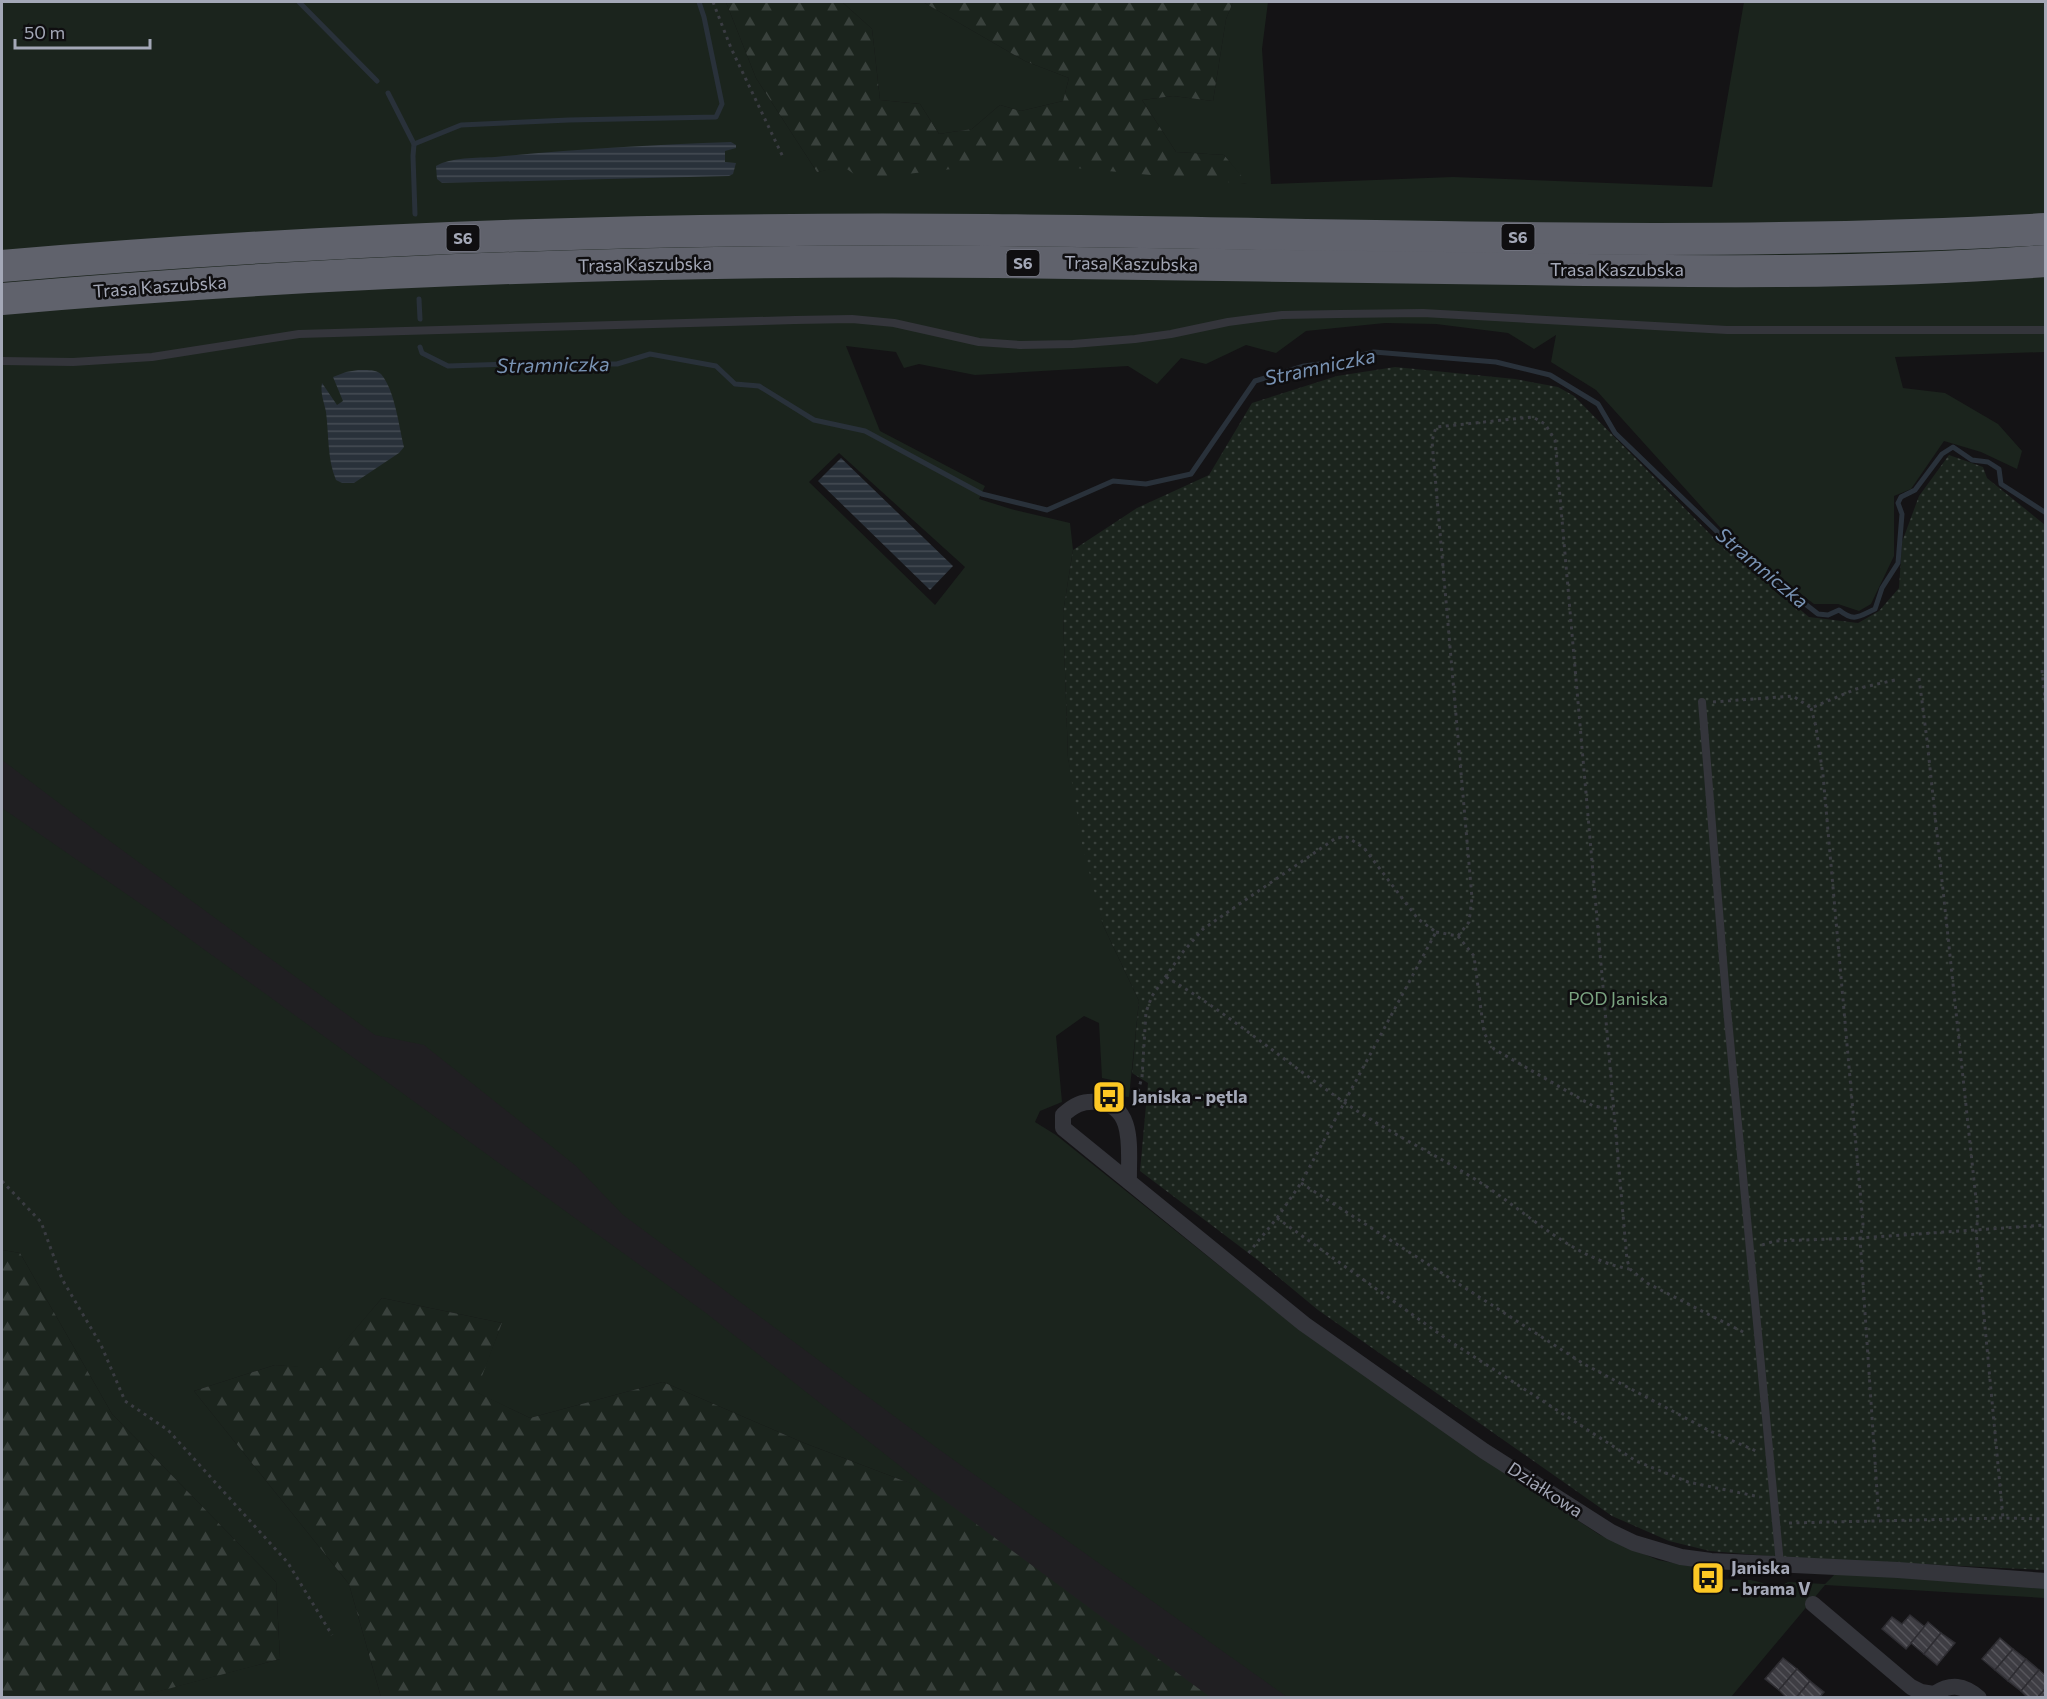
<svg xmlns="http://www.w3.org/2000/svg" width="2047" height="1699" font-family="Commissioner,sans-serif">
	<style>
		.built { fill: #201f22 }
		.grass { fill: #1b241d; fill-rule: evenodd }
		.forest { fill: url(#forest-firs) }
		.garden { fill: url(#garden-dots) }
		.water { fill: url(#water-rules) }
		.lines { fill: none; stroke-linecap: round; stroke-linejoin: round }
		.stream { stroke: #29313a; stroke-width: 5 }
		.building { fill: url(#building-back-hatch); stroke: #2e2d32; stroke-width: 1.5 }
		.path { stroke: #3a3c42; stroke-width: 3; stroke-dasharray: 3 4.5; stroke-linecap: butt }
		.service { stroke: #34353b; stroke-width: 8 }
		.minor { stroke: #34353b; stroke-width: 16 }
		.motorway { stroke: #60626c; stroke-width: 32 }
		.labels { text-anchor: middle; stroke-width: 5; stroke-linejoin: round; paint-order: stroke }
		.shield { fill: #0f0e10; stroke: #777a85; stroke-width: 1.5 }
		.shield-label { font-size: 16px; font-weight: bold; fill: #a4a8b7 }
		.street-label { font-size: 18px; fill: #a4a8b7; stroke: #0f0e10 }
		.park-label { font-size: 18px; fill: #7aa380; stroke: #0f0e10 }
		.poi-label { font-size: 18px; font-weight: bold; fill: #a4a8b7; stroke: #0f0e10; text-anchor: start }
		.water-label { font-size: 20px; font-style: italic; fill: #7993b4; stroke: #0f0e10 }
	</style>
	<defs>
		<pattern id="forest-firs" width="22" height="20" patternUnits="userSpaceOnUse" patternTransform="scale(1.5)"><rect width="22" height="20" fill="#1b241d"/><path d="M5 1l3.5 6h-7zM16 11l3.5 6h-7z" fill="#39413c"/></pattern>
		<pattern id="garden-dots" width="8" height="8" patternUnits="userSpaceOnUse" patternTransform="scale(1.5)"><rect width="8" height="8" fill="#1b241d"/><path d="M2 2h.1M6 6h.1" fill="none" stroke="#39413c" stroke-width="1.8" stroke-linecap="round"/></pattern>
		<pattern id="water-rules" width="6" height="5" patternUnits="userSpaceOnUse" patternTransform="scale(1.5)"><rect width="6" height="5" fill="#29313a"/><path d="M0 2.5h6" fill="none" stroke="#454c54"/></pattern>
		<pattern id="building-back-hatch" width="6" height="6" patternUnits="userSpaceOnUse" patternTransform="scale(1.5)"><rect width="6" height="6" fill="#3e3d43"/><path d="M-1 5l2 2M0 0l6 6M5-1l2 2" fill="none" stroke="#57565c"/></pattern>
	</defs>
	<rect width="100%" height="100%" fill="#141315"/>
	<!-- built -->
	<path class="built" d="M2 729 304 948 1316 1697H1188L898 1477 2 874Z"/>
	<!-- grass -->
	<g class="grass">
		<path d="M2 2H726L756 78 817 172 972 136 1247 184 1224 155 1176 152 1142 100 1173 96 1213 101 1226 19 1233 2H1268L1262 49 1271 184 1453 177 1712 187 1744 2H2045V352L1895 357 1903 388 1945 393 1998 424 2022 451 2017 469 1981 452 1944 441 1911 489 1894 496V556L1871 604 1859 611 1838 604H1814L1736 545 1596 390 1551 362 1556 335 1534 349 1508 333 1436 324 1385 323 1306 331 1276 353 1246 345 1206 364 1181 358 1157 384 1128 366 975 375 919 364 904 368 896 352 846 346 880 431 985 486 979 499 1011 509 1070 523 1073 550 1063 613 1068 758 1103 925 1139 1001 1129 1097 1117 1096 1116 1081 1102 1078 1099 1023 1084 1016 1056 1036 1062 1102 1040 1111 1035 1122 1056 1135 1301 1331 1475 1453 1600 1535 1658 1560 1700 1568 1698 1579 1751 1580 1779 1587 1788 1582 1825 1584 1835 1574 2020 1584 2045 1588V1598L1825 1585 1731 1697H1287L937 1448 623 1215 576 1166 424 1045 375 1035 92 828 2 760ZM839 453 965 567 935 605 809 482Z"/>
		<path d="M842 2H923L1025 61 1069 78 1063 101 1021 111 1000 105 972 129 939 134 920 104 880 100 872 29Z"/>
		<path d="M2 808 151 911 706 1313 933 1492 804 1443 663 1382 530 1418 475 1392 502 1323 382 1298 322 1369 275 1365 194 1391 349 1584 381 1697H145L144 1695 280 1659 276 1582 112 1414 20 1253 2 1250Z"/>
	</g>
	<!-- forest -->
	<g class="forest">
		<path d="M726 2H842L872 29 880 100 920 104 939 134 972 129 1000 105 1021 111 1063 101 1069 78 1025 61 923 2H1233L1226 19 1213 101 1173 96 1142 100 1176 152 1224 155 1248 184 999 161 952 169 861 179 844 167 817 172 756 78Z"/>
		<path d="M2 1250 20 1253 112 1414 276 1582 280 1659 145 1695V1697H2Z"/>
		<path d="M382 1298 502 1323 476 1392 530 1418 663 1382 804 1443 933 1492 1210 1697H381L349 1584 194 1391 275 1365 322 1368Z"/>
	</g>
	<!-- garden -->
	<path class="garden" d="M1395 367 1515 379 1558 387 1574 396 1714 538 1809 617 1858 623 1879 611 1899 588 1902 542 1919 496 1949 455 1983 467 1987 478 2045 525V1570L1793 1558 1710 1551 1669 1541 1612 1516 1318 1310 1259 1261 1140 1171 1148 1083 1132 1073 1139 1001 1103 925 1082 844 1068 758 1063 613 1073 550 1137 508 1209 475 1252 403 1337 376Z"/>
	<!-- water -->
	<g class="water">
		<path d="M731 142 736 145V148L725 151V162L736 163 733 174 729 176 442 183 437 179 436 166C451 157 477 158 495 157 573 149 652 145 731 142Z"/>
		<path d="M358 370C365 370 376 369 381 374 395 390 399 427 404 447L399 453 354 483H342L336 480C327 459 329 435 326 412 324 402 320 393 322 383L337 405 343 401 333 377 346 372Z"/>
		<path d="M841 458 953 566 930 590 818 481Z"/>
	</g>
	<g class="lines">
		<!-- stream -->
		<g class="stream">
			<path d="M299 2 377 81"/>
			<path d="M388 93 414 144 413 156 415 214"/>
			<path d="M414 144 461 125 569 120 716 117 722 104 704 17 699 2"/>
			<path d="M419 299 420 319"/>
			<path d="M420 347 422 353 448 366 513 364H617L650 354 716 366 735 384 759 386 814 420 865 431 982 494 1047 510 1113 481 1146 484 1191 474 1255 381 1304 366 1335 362 1374 352 1496 362 1550 375 1598 404 1615 433 1733 547 1818 614 1828 615 1839 610C1854 622 1858 617 1875 609L1882 588 1898 563 1902 514 1898 503 1901 497 1915 490 1942 454 1953 447 1972 460 1988 462 1999 469 2001 484 2046 513"/>
		</g>
	</g>
	<!-- building -->
	<g class="building">
		<path d="M1910 1615 1925 1627 1906 1649 1882 1629 1892 1617 1902 1624Z"/>
		<path d="M1928 1622 1941 1633 1924 1654 1911 1643Z"/>
		<path d="M1941 1633 1955 1643 1937 1665 1924 1654Z"/>
		<path d="M2000 1638 2013 1649 1995 1670 1982 1659Z"/>
		<path d="M2013 1649 2026 1659 2008 1681 1995 1670Z"/>
		<path d="M1783 1658 1797 1669 1779 1690 1765 1679Z"/>
		<path d="M2026 1659 2039 1670 2021 1691 2008 1681Z"/>
		<path d="M1797 1669 1810 1681 1796 1698H1787L1779 1690Z"/>
		<path d="M2039 1670 2046 1676V1688L2037 1698H2028L2021 1691Z"/>
		<path d="M1810 1681 1824 1692 1819 1698H1796Z"/>
		<path d="M2046 1688V1698H2037Z"/>
	</g>
	<g class="lines">
		<!-- path -->
		<g class="path">
			<path d="M713 2 731 48 783 157"/>
			<path d="M2042 670 2046 710"/>
			<path d="M1919 678 1927 740 1978 1218 1976 1231 2003 1518"/>
			<path d="M1713 702 1793 696 1811 708 1856 689 1899 679"/>
			<path d="M1811 708 1816 727 1823 775 1863 1224 1860 1238 1879 1521"/>
			<path d="M1436 932 1458 936 1469 922 1472 898 1432 441 1436 427 1533 417 1545 424 1555 440 1627 1260 1630 1269 1647 1283 1745 1333"/>
			<path d="M1458 936 1474 956 1484 1033 1494 1049 1593 1106 1613 1109"/>
			<path d="M1166 977C1228 1013 1284 1061 1344 1102 1388 1133 1436 1154 1481 1183 1529 1214 1572 1258 1629 1269"/>
			<path d="M1134 1106 1142 1077 1146 1012 1152 996 1182 953 1203 929 1336 838 1347 837 1364 848 1418 919 1436 932 1301 1183 1277 1218 1246 1256"/>
			<path d="M2 1181 41 1222 62 1279 101 1345 125 1401 168 1430 288 1563 332 1635"/>
			<path d="M1301 1183 1584 1364 1710 1431 1756 1451"/>
			<path d="M1277 1218 1448 1340 1636 1461 1688 1482 1760 1497"/>
			<path d="M1762 1245 1775 1241 1860 1238 2046 1225"/>
			<path d="M1789 1523 2003 1518 2046 1519"/>
		</g>
		<!-- service -->
		<g class="service">
			<path d="M2 361 73 362 152 357 299 334 795 320 852 319 894 323 979 342 1020 345 1073 344 1135 339 1171 334 1228 322 1282 315 1339 314 1423 313 1727 330H2046"/>
			<path d="M1702 702 1727 1009 1780 1564"/>
		</g>
		<!-- minor -->
		<g class="minor">
			<path d="M1129 1182C1128 1153 1137 1104 1096 1102 1082 1101 1074 1105 1063 1115V1128L1304 1324 1484 1451 1611 1532 1634 1543 1681 1557 1711 1561 1898 1570 2046 1581"/>
			<path d="M1813 1604 1911 1687 1921 1692 1934 1694C1951 1683 1964 1685 1979 1698"/>
		</g>
		<!-- motorway -->
		<g class="motorway">
			<path d="M2 266C329 238 658 227 987 230 1340 233 1693 249 2046 229"/>
			<path d="M2 299C332 270 665 259 997 262 1172 264 1347 267 1522 269 1696 272 1871 274 2046 261"/>
		</g>
	</g>
	<!-- icons -->
	<defs>
		<g id="bus-square" transform="scale(1.725)"><rect x="-9" y="-9" width="18" height="18" rx="4" fill="#fdc824" stroke="#0f0e10"/><path d="M-5-6H5V4H4V6H2V4H-2V6H-4V4H-5ZM-3.5-4V0h7V-4ZM-3.5 1.2v1.5H-2V1.2ZM2 1.2v1.5H3.5V1.2Z" fill="#111"/></g>
	</defs>
	<g fill-rule="evenodd">
		<use href="#bus-square" x="1109" y="1097"/>
		<use href="#bus-square" x="1708" y="1578"/>
	</g>
	<g class="labels">
		<!-- shield labels -->
		<g class="shield">
			<rect x="1501.5" y="224" width="33" height="26" rx="4.5"/>
			<rect x="446.5" y="225" width="33" height="26" rx="4.5"/>
			<rect x="1006.5" y="250" width="33" height="26" rx="4.5"/>
		</g>
		<g class="shield-label">
			<text x="1518" y="243">S6</text>
			<text x="463" y="244">S6</text>
			<text x="1023" y="269">S6</text>
		</g>
		<!-- street labels -->
		<g class="street-label">
			<text transform="translate(1131 264) rotate(1)" y="6">Trasa Kaszubska</text>
			<text transform="translate(645 265) rotate(-1)" y="6">Trasa Kaszubska</text>
			<text x="1617" y="276">Trasa Kaszubska</text>
			<text transform="translate(160 287) rotate(-4)" y="6">Trasa Kaszubska</text>
			<text transform="translate(1545 1490) rotate(33)" y="6">Działkowa</text>
		</g>
		<!-- park labels -->
		<g class="park-label">
			<text x="1618" y="1005">POD Janiska</text>
		</g>
		<!-- poi labels -->
		<g class="poi-label">
			<text x="1132" y="1103">Janiska - pętla</text>
			<text x="1731" y="1574">Janiska<tspan x="1731" dy="21">- brama V</tspan></text>
		</g>
		<!-- water labels -->
		<g class="water-label">
			<text transform="translate(553 365) rotate(-1)" y="7">Stramniczka</text>
			<text transform="translate(1320 367) rotate(-12)" y="7">Stramniczka</text>
			<text transform="translate(1762 568) rotate(40)" y="7">Stramniczka</text>
		</g>
	</g>
	<!-- border -->
	<rect width="2047" height="1699" fill="none" stroke="#a4a8b7" stroke-width="6"/>
	<!-- scale -->
	<path d="M15 39v9h135v-9" fill="none" stroke="#a4a8b7" stroke-width="3"/>
	<text x="24" y="39" font-size="18" fill="#a4a8b7" stroke="#0f0e10" stroke-width="4.5" paint-order="stroke">50 m</text>
</svg>
